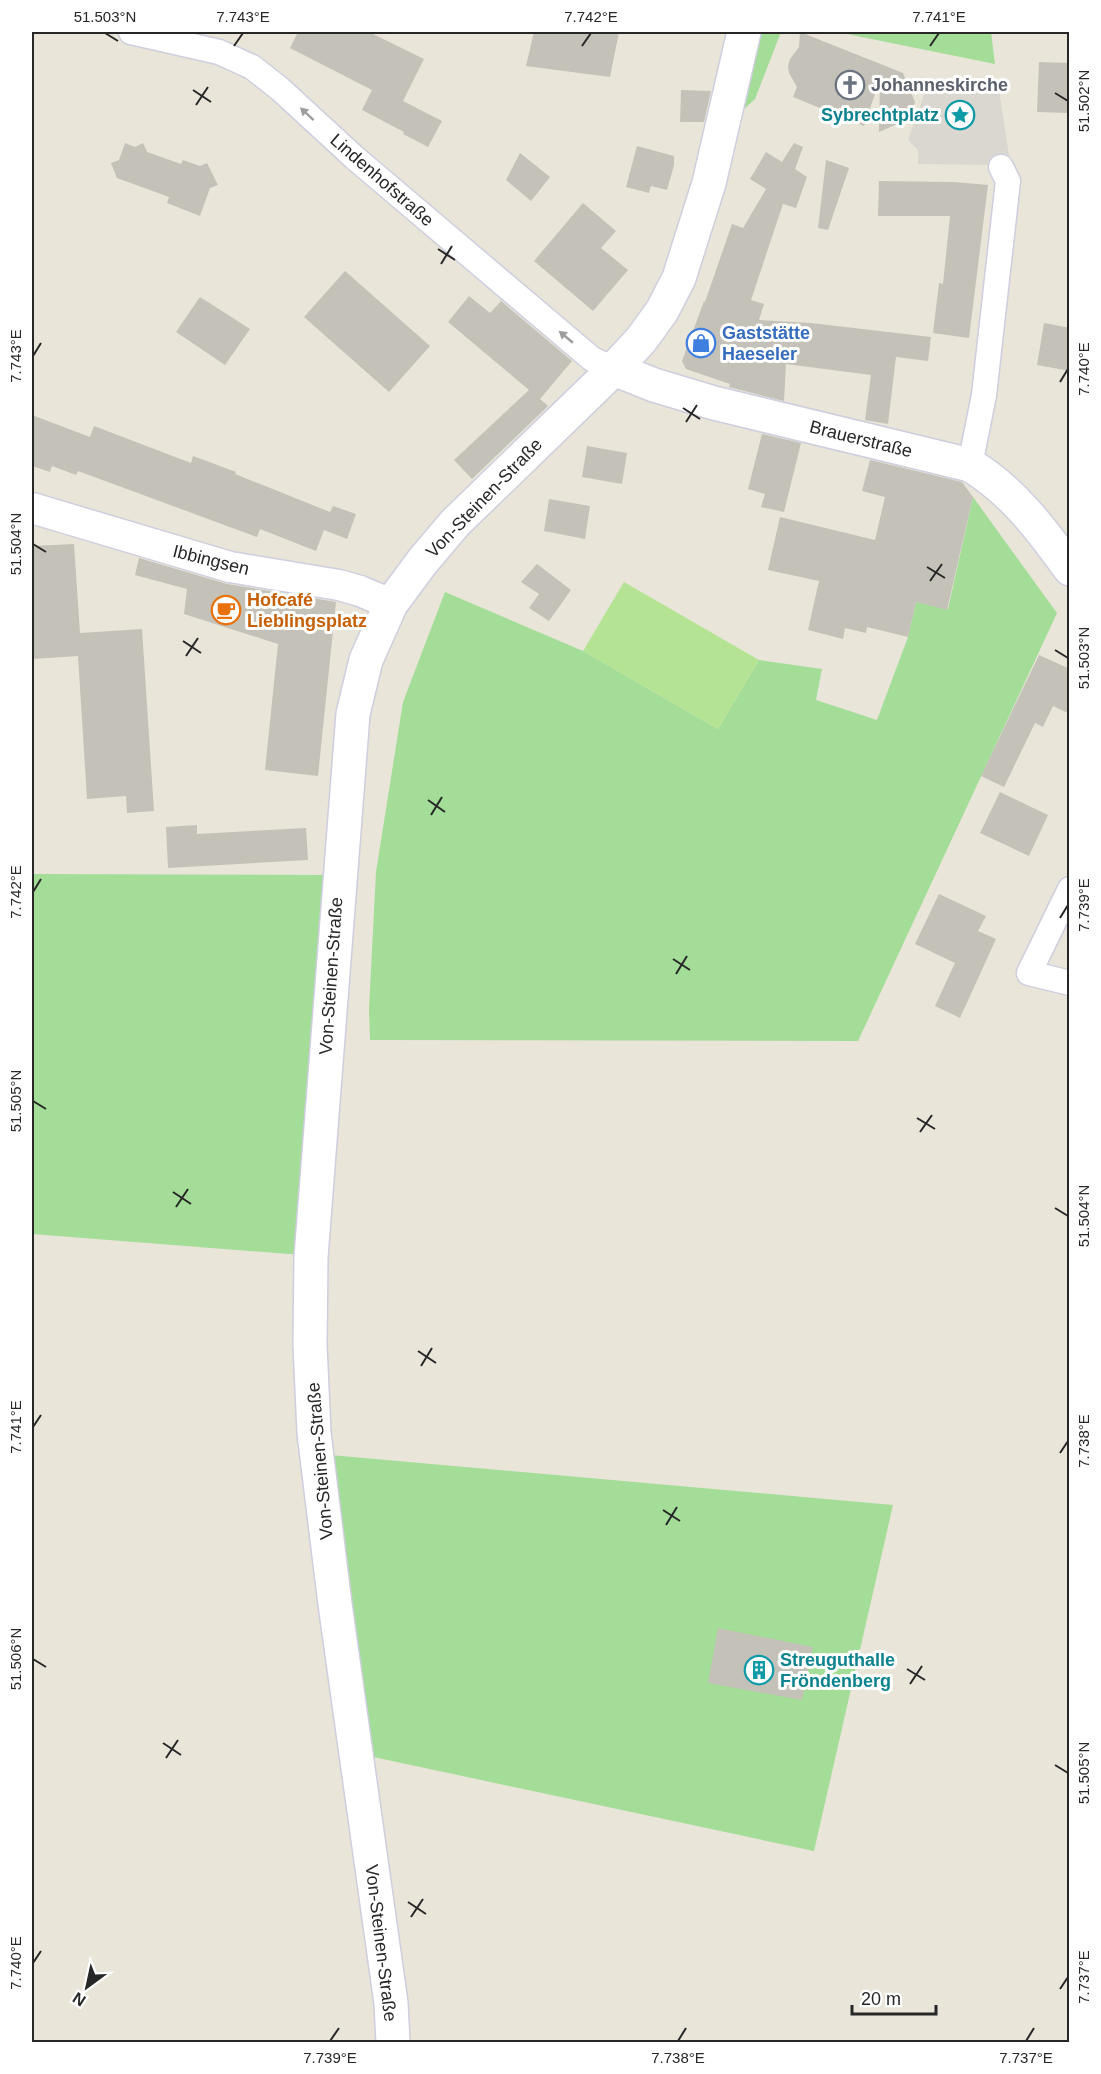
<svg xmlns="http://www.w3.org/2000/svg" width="1101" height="2074" font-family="Arial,sans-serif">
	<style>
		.green { fill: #a3dd97 }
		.pitch { fill: #b4e493 }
		.plaza { fill: #d9d7cf }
		.building { fill: #c4c1b8 }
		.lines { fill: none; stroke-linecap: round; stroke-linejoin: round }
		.minor-casing { stroke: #cecedf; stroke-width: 27 }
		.tertiary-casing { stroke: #cecedf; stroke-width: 33 }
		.secondary-casing { stroke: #cecedf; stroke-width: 36 }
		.minor { stroke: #fff; stroke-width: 24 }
		.tertiary { stroke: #fff; stroke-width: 30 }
		.secondary { stroke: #fff; stroke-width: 33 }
		.oneway { fill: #9e9e9e }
		.ticks { fill: none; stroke: #272727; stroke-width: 2 }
		.labels { text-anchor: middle; stroke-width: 6; stroke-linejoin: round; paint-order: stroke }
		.worship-label { font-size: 18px; font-weight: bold; fill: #5b616d; stroke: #fff; text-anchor: start }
		.culture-label { font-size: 18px; font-weight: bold; fill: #0d838f; stroke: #fff; text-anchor: end }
		.street-label { font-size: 18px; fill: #272727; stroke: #fff }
		.shop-label { font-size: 18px; font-weight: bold; fill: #366cbe; stroke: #fff; text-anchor: start }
		.food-label { font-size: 18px; font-weight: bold; fill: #c56008; stroke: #fff; text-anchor: start }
		.neatline { fill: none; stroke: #272727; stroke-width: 2 }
		.ticks-label { font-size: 15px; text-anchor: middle; fill: #272727 }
	</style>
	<rect width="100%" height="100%" fill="#e9e5d9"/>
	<!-- green -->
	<g class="green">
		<path d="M757 32H781L755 99 744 109V76Z"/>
		<path d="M837 32H991L995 64Z"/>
		<path d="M973 497 1057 613 858 1041 370 1040 369 1009 376 872 403 702 445 592 583 651 718 729 759 660 822 669 816 700 877 720 908 637 916 602 948 609Z"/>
		<path d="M32 874 331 875 302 1255 32 1234Z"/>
		<path d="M330 1455 893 1505 814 1851 364 1755Z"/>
	</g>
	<!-- pitch -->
	<path class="pitch" d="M624 582 759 660 718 729 583 651Z"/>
	<!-- plaza -->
	<path class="plaza" d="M934 84H998L1011 168 990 165 918 164V150L908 140 926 89Z"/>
	<!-- building -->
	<g class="building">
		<path d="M298 32H369L424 59 403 101 442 121 428 147 403 134 404 132 362 110 372 90 290 48Z"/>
		<path d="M534 32H619L610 77 526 66Z"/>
		<path d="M800 32 903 73 915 102 908 119 879 132 880 79 864 126 793 97 797 87 789 73 788 66 790 59 799 47Z"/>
		<path d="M1039 62 1070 63V113L1037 112Z"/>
		<path d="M681 90 711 91 704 122H680Z"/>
		<path d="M125 143 135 147 143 143 147 152 181 164 183 160 200 166 207 163 218 185 210 188 200 216 167 203 169 197 117 178 111 163 119 160Z"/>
		<path d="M794 143 803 147 795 169 807 177 796 208 783 204 751 300 764 304 759 320 811 323 931 337 928 361 896 357 888 424 865 420 871 375 786 364 784 401 729 387 730 384 686 369 682 361 704 301 705 302 732 224 743 228 766 189 750 179 766 152 782 162Z"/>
		<path d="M637 146 674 156V165L667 190 651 186 649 193 626 187Z"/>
		<path d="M520 153 550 177 531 201 506 180Z"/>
		<path d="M826 160 849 168 828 230 818 228Z"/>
		<path d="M879 181 954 182 988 185 969 338 933 333 939 283 943 284 950 216H878Z"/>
		<path d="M583 203 616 231 601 248 628 270 593 311 534 261Z"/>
		<path d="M345 271 430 346 389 392 304 317Z"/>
		<path d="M469 296 490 313 501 301 572 361 540 399 548 406 472 479 454 460 529 390 448 322Z"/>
		<path d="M200 297 250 329 225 365 176 332Z"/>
		<path d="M1044 323 1070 328V371L1037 365Z"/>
		<path d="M32 415 90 437 94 426 191 463 193 456 236 472 235 474 330 512 333 506 356 514 347 539 324 530 316 551 260 529 257 537 78 471 76 475 52 466 50 472 32 466Z"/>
		<path d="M762 434 801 443 784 512 761 507 765 494 748 489Z"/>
		<path d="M587 446 627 453 622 484 582 477Z"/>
		<path d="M870 460 962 482 973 497 947 610 916 602 908 637 867 627 866 633 845 628 843 639 808 630 819 581 768 570 780 517 875 540 885 497 862 491Z"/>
		<path d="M549 499 590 506 585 539 544 531Z"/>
		<path d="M74 544 80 633 142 629 154 811 127 813 126 796 87 799 78 656 32 659V546Z"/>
		<path d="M139 558 227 584 336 602 318 776 265 770 278 644 184 614 187 589 135 575Z"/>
		<path d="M537 564 571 590 549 621 529 608 539 594 521 582Z"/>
		<path d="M1039 655 1070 669V714L1053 706 1043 727 1035 723 1004 787 981 776Z"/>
		<path d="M1000 792 1048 815 1029 856 980 833Z"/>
		<path d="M197 825V834L306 828 308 860 168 868 166 827Z"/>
		<path d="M939 894 986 916 978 931 996 939 960 1018 935 1006 955 963 915 944Z"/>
		<path d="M718 1628 813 1647 802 1700 708 1683Z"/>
	</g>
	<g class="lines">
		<!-- minor casing -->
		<g class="minor-casing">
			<g id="minor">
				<path d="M131 32 219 52 252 67 280 89 355 158 592 359 614 369"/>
				<path d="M970 465 984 395 1008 181 1001 167"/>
				<path d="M1070 889 1029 973 1070 983"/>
			</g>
		</g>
		<!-- tertiary casing -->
		<g class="tertiary-casing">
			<path id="tertiary" d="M32 508 230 567 339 585 360 591 391 604"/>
		</g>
		<!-- secondary casing -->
		<g class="secondary-casing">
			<g id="secondary">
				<path d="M614 369 654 385 714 403 970 465C1012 490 1042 530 1070 569"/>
				<path d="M393 2042 391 2003 335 1604 314 1433 310 1345 311 1257 353 714 366 660 391 604 422 562 455 523 614 369 641 340 662 311 679 278 709 183 744 32"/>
			</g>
		</g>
		<!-- minor -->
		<use href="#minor" class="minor"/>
		<!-- tertiary -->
		<use href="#tertiary" class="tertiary"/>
		<!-- secondary -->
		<use href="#secondary" class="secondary"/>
	</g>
	<!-- one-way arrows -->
	<defs><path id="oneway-solid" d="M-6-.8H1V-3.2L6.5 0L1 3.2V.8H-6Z" transform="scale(1.5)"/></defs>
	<g class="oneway">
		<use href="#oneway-solid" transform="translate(307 114) rotate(-137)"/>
		<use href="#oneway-solid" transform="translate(566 337) rotate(-140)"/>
	</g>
	<!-- ticks -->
	<path class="ticks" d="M105 33 118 41M234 46 243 33M582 46 591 33M930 46 939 33M193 90 211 102M1055 93 1068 101M196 105 208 87M438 249 455 260M441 264 452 246M33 356 41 343M1060 382 1068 369M683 408 700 419M686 422 697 405M33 544 46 552M927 567 945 578M930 581 942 564M183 641 201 653M1055 650 1068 658M186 656 198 638M428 800 445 812M431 815 442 797M33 892 41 879M1060 918 1068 905M673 959 690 970M676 974 687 956M33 1101 46 1109M917 1118 935 1129M920 1132 932 1115M173 1192 191 1204M176 1207 188 1189M1055 1208 1068 1216M418 1351 436 1363M421 1366 432 1348M33 1427 41 1415M1060 1453 1068 1441M663 1510 680 1521M666 1525 677 1507M33 1659 46 1667M907 1669 925 1680M910 1684 922 1666M163 1743 181 1755M166 1758 178 1740M1055 1765 1068 1773M408 1902 426 1914M411 1917 423 1899M33 1963 41 1951M1060 1989 1068 1977M330 2041 339 2028M678 2041 686 2028M1026 2041 1034 2028"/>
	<!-- icons -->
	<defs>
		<g id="church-ring" transform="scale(1.5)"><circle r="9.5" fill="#fff" stroke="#6b7280" stroke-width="1.5"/><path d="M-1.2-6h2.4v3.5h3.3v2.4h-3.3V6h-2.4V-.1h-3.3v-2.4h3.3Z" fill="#6b7280"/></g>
		<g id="sight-ring" transform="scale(1.5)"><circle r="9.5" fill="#fff" stroke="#0f9aa8" stroke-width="1.5"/><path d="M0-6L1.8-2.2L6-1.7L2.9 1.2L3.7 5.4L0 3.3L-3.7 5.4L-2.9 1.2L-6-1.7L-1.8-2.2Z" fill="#0f9aa8"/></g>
		<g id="shop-ring" transform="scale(1.5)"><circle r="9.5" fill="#fff" stroke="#3f7fe0" stroke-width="1.5"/><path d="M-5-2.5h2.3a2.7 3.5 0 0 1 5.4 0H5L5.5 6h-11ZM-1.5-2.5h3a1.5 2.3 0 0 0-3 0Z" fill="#3f7fe0"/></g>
		<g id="cafe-ring" transform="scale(1.5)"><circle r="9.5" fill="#fff" stroke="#e8710a" stroke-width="1.5"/><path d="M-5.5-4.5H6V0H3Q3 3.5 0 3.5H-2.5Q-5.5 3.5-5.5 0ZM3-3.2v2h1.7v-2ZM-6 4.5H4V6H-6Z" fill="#e8710a"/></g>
		<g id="building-ring" transform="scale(1.5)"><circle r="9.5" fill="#fff" stroke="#0f9aa8" stroke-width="1.5"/><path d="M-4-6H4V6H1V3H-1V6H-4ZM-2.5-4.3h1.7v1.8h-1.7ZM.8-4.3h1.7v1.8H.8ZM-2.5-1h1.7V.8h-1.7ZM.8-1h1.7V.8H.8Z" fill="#0f9aa8"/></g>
	</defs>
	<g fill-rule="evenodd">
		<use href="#church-ring" x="850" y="85"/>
		<use href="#sight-ring" x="960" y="115"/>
		<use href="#shop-ring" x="701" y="343"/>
		<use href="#cafe-ring" x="226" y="610"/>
		<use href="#building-ring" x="759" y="1670"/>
	</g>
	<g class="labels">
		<!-- worship labels -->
		<g class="worship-label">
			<text x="871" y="91">Johanneskirche</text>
		</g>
		<!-- culture labels -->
		<g class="culture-label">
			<text x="939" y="121">Sybrechtplatz</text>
			<text x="780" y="1666" text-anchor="start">Streuguthalle<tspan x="780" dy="21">Fröndenberg</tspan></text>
		</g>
		<!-- street labels -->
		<g class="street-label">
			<text transform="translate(382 180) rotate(41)" y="6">Lindenhofstraße</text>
			<text transform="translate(861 439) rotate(14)" y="6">Brauerstraße</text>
			<text transform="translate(484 498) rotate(-46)" y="6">Von-Steinen-Straße</text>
			<text transform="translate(211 560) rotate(14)" y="6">Ibbingsen</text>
			<text transform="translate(331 976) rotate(-86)" y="6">Von-Steinen-Straße</text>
			<text transform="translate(320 1461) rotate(-95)" y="6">Von-Steinen-Straße</text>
			<text transform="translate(381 1943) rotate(83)" y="6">Von-Steinen-Straße</text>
		</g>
		<!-- shop labels -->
		<g class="shop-label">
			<text x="722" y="339">Gaststätte<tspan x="722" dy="21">Haeseler</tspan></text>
		</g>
		<!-- food labels -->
		<g class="food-label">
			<text x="247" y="606">Hofcafé<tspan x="247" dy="21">Lieblingsplatz</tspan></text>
		</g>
	</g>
	<!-- border -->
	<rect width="1101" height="2074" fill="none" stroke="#ffffff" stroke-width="66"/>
	<!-- north arrow -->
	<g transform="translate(87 1987) rotate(213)" stroke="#ffffff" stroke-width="4.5" paint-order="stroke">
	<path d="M0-4.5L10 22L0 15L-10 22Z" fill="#272727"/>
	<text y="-9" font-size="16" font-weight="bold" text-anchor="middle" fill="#272727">N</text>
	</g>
	<!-- scale -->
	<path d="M852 2005v9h84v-9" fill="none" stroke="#272727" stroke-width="3"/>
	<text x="861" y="2005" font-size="18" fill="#272727" stroke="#ffffff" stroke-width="4.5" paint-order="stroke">20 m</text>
	<rect x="33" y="33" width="1035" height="2008" class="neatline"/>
	<g class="ticks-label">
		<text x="105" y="22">51.503°N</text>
		<text x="243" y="22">7.743°E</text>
		<text x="591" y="22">7.742°E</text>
		<text x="939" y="22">7.741°E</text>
		<text transform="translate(1084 101) rotate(-90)" y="5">51.502°N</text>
		<text transform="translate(16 356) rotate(-90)" y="5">7.743°E</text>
		<text transform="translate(1084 369) rotate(-90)" y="5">7.740°E</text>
		<text transform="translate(16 544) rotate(-90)" y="5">51.504°N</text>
		<text transform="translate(1084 658) rotate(-90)" y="5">51.503°N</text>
		<text transform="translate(16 892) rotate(-90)" y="5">7.742°E</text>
		<text transform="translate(1084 905) rotate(-90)" y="5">7.739°E</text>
		<text transform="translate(16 1101) rotate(-90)" y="5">51.505°N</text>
		<text transform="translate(1084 1216) rotate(-90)" y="5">51.504°N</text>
		<text transform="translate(16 1427) rotate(-90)" y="5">7.741°E</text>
		<text transform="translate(1084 1441) rotate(-90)" y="5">7.738°E</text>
		<text transform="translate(16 1659) rotate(-90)" y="5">51.506°N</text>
		<text transform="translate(1084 1773) rotate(-90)" y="5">51.505°N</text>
		<text transform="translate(16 1963) rotate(-90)" y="5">7.740°E</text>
		<text transform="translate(1084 1977) rotate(-90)" y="5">7.737°E</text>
		<text x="330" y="2063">7.739°E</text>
		<text x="678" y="2063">7.738°E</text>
		<text x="1026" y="2063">7.737°E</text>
	</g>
</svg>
